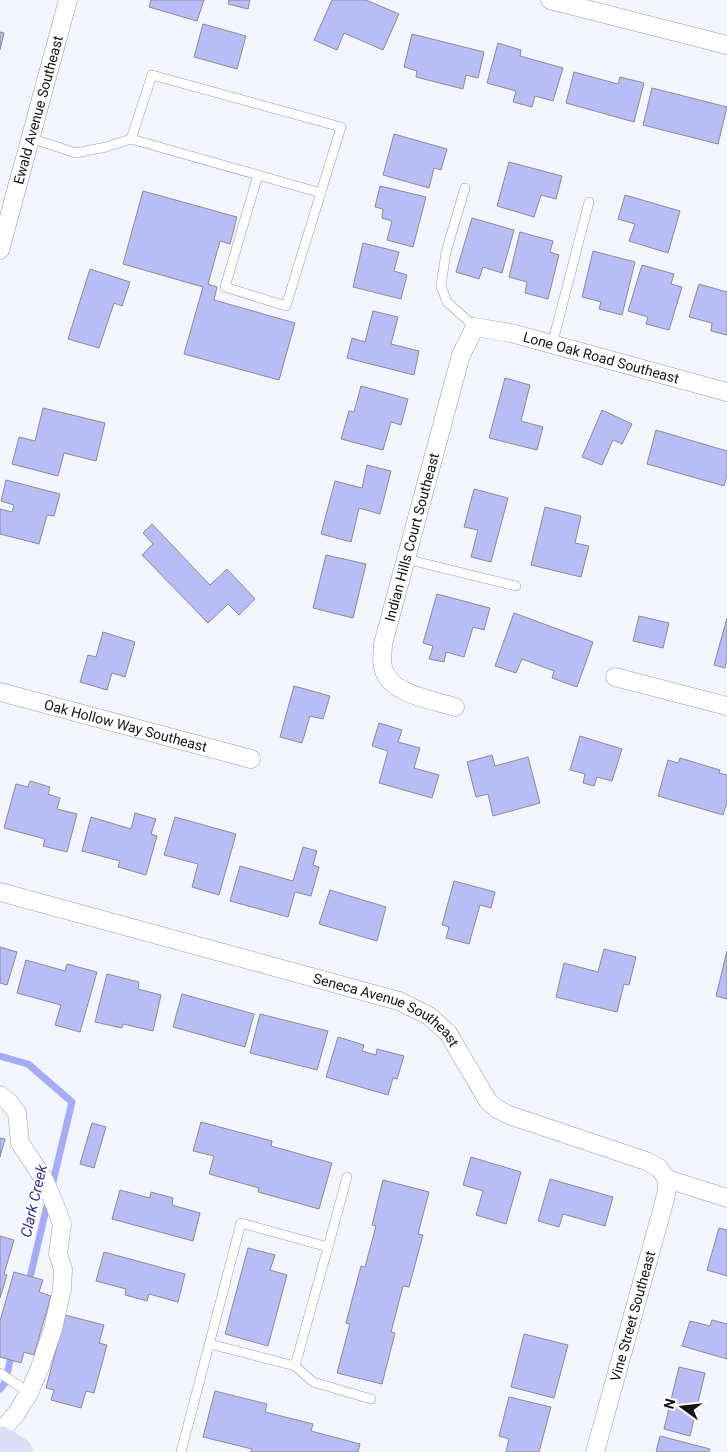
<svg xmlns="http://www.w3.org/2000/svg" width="727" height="1452" font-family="Roboto,sans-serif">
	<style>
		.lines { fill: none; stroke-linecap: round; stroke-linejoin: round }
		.stream { stroke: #a5acf4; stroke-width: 7 }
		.building { fill: #b8bef5; stroke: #898b96 }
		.lane-casing { stroke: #999aa6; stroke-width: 10 }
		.street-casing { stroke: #999aa6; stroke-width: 19 }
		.primary-casing { stroke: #d5d5d5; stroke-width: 29 }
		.lane { stroke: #fff; stroke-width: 9 }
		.street { stroke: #fff; stroke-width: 18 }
		.primary { stroke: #d9ddf6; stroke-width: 28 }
		.labels { text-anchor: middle; stroke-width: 4.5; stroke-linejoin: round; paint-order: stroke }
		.street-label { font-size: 14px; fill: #131318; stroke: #fff }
		.water-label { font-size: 15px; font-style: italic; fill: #352d92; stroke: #fff }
	</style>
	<rect width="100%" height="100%" fill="#f3f5ff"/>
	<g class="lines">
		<!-- stream -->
		<g class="stream">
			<path d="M0 1056 28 1064 72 1102 52 1186"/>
			<path d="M28 1286 48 1201"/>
			<path d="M0 1389 5 1383 12 1352"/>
		</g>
	</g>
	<!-- building -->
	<g class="building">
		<path d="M151 0H204L197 21 149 7Z"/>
		<path d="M229 0H250L248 9 228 4Z"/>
		<path d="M332 0H366L399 14 383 50 344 33 337 50 314 40Z"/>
		<path d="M203 24 246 36 237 69 194 57Z"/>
		<path d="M0 32 4 33 0 50Z"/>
		<path d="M412 34 484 52 478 78 466 75 463 89 416 77 417 71 404 67Z"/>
		<path d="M498 43 521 50 520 56 563 68 553 101 535 96 532 107 513 102 516 91 487 83Z"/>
		<path d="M574 72 618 84 620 77 644 83 634 122 566 103Z"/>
		<path d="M652 88 727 107 718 144 643 125Z"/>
		<path d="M394 134 447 149 441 170 434 168 429 188 383 175Z"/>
		<path d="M509 162 562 176 556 199 541 195 534 217 497 206Z"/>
		<path d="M380 186 426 197 413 247 387 240 392 221 382 218 383 209 375 207Z"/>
		<path d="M143 191 237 217 230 244 220 241 208 284 217 287 214 300 295 323 279 380 184 354 203 287 123 264Z"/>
		<path d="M625 195 680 211 668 253 629 241 635 224 618 219Z"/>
		<path d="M472 218 514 230 502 273 483 267 479 279 456 272Z"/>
		<path d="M520 232 553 241 550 252 559 255 548 299 525 293 527 282 509 277Z"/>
		<path d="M363 243 399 252 394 271 407 275 401 299 353 287Z"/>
		<path d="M593 251 635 262 622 315 599 309 601 302 582 297Z"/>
		<path d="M642 265 674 274 671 284 682 287 669 330 646 324 648 317 628 311Z"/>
		<path d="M90 269 130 282 122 306 114 303 99 348 68 339Z"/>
		<path d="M699 284 727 292V335L711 331 712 323 689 317Z"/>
		<path d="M373 311 398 317 391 344 419 351 414 375 347 358 352 338 365 342Z"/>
		<path d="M505 378 530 385 521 421 543 427 537 450 489 438Z"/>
		<path d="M361 386 408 399 401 425 391 422 383 450 341 439 349 411 354 412Z"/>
		<path d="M43 408 105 423 96 461 64 453 58 476 12 464 19 437 35 441Z"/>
		<path d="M602 410 632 424 622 444 613 440 602 465 582 457Z"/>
		<path d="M656 430 727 451V475L724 486 647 464Z"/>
		<path d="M367 465 391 471 380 514 359 508 351 542 321 534 335 481 362 488Z"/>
		<path d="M6 480 60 494 54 516 47 515 39 544 0 534V509L12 512 14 505 1 501Z"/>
		<path d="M474 489 508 498 491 562 471 557 478 530 464 527Z"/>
		<path d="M545 507 581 516 575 543 589 546 581 577 531 565Z"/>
		<path d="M152 524 210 585 227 569 255 599 239 615 228 604 208 623 142 555 153 544 143 533Z"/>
		<path d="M326 555 366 564 353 618 313 608Z"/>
		<path d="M437 594 490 608 484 630 473 627 464 657 446 652 444 662 429 659 433 646 423 643Z"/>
		<path d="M514 613 593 642 577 687 552 678 554 671 522 659 516 673 495 666Z"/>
		<path d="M639 616 669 623 663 648 633 641Z"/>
		<path d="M727 618V659L725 668 714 665Z"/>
		<path d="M103 632 135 642 125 677 112 673 107 690 80 682 88 655 96 657Z"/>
		<path d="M294 686 330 696 323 719 310 716 302 743 280 737Z"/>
		<path d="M379 723 402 730 398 742 420 748 414 768 439 775 432 798 379 783 388 751 372 746Z"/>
		<path d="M580 736 622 749 612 781 597 777 594 786 583 783 585 774 570 770Z"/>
		<path d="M492 755 495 766 528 757 540 803 493 816 488 794 476 797 467 762Z"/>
		<path d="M680 758 720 770 719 773 727 775V805H726L723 815 658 796 668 760 678 763Z"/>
		<path d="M30 781 50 787 48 794 60 798 57 809 77 814 67 852 43 846 45 839 4 828 16 784 28 787Z"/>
		<path d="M135 813 156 819 151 834 157 836 146 875 118 867 120 861 82 851 91 817 131 829Z"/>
		<path d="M175 817 236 834 219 895 192 887 198 864 164 855Z"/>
		<path d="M303 847 317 851 313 865 319 867 311 896 295 892 288 917 230 901 240 866 293 881Z"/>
		<path d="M454 881 495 892 491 908 480 905 469 944 446 938 449 927 442 925Z"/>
		<path d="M330 890 386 907 377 941 319 924Z"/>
		<path d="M0 947 17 952 7 985 0 983Z"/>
		<path d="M604 949 636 957 629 985 624 984 617 1012 556 997 564 963 598 972Z"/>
		<path d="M727 951V999L716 996Z"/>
		<path d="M26 960 65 971 67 964 97 972 80 1032 55 1025 61 1005 17 993Z"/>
		<path d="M107 974 139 982 138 989 161 995 153 1031 123 1024 122 1028 95 1022Z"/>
		<path d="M182 994 254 1014 245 1047 173 1027Z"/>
		<path d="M260 1014 328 1031 317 1070 250 1053Z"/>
		<path d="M338 1037 364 1045 362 1051 376 1055 377 1049 404 1056 397 1079 393 1078 388 1095 326 1077Z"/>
		<path d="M201 1122 272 1141 271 1146 332 1163 319 1209 258 1192 259 1188 209 1174 214 1156 193 1151Z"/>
		<path d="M92 1123 106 1127 94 1168 80 1164Z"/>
		<path d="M0 1138 5 1139 0 1157Z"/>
		<path d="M471 1157 521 1172 506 1224 476 1215 483 1191 463 1185Z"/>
		<path d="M550 1179 613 1197 605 1226 563 1214 559 1227 538 1221Z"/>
		<path d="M383 1180 429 1192 418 1234 423 1235 409 1287 403 1286 391 1332 395 1333 382 1384 337 1373 350 1324 346 1323 361 1266 365 1267 376 1226 372 1225Z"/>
		<path d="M120 1190 150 1198 151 1192 173 1198 172 1205 200 1213 193 1241 112 1219Z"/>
		<path d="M719 1228 727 1230V1276L707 1270Z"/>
		<path d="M0 1236 14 1240 4 1274 7 1275 0 1298Z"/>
		<path d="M248 1248 275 1255 270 1270 287 1275 268 1346 225 1334Z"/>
		<path d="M104 1252 185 1274 178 1302 149 1294 147 1301 125 1295 126 1289 96 1281Z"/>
		<path d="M14 1272 43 1280 39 1292 51 1296 34 1355 24 1352 21 1363 0 1357V1321Z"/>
		<path d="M65 1315 104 1325 99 1343 107 1345 94 1393 86 1391 81 1408 51 1400 54 1390 46 1388Z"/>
		<path d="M712 1320 727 1324V1359L682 1346 690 1321 710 1326Z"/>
		<path d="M524 1334 568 1345 554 1398 511 1387Z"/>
		<path d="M679 1367 705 1373 690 1436 664 1429Z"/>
		<path d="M215 1391 267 1404 265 1412 313 1424 311 1431 360 1444 358 1452H251L252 1449 203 1437Z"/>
		<path d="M509 1397 551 1407 539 1452H506L509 1439 499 1436Z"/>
		<path d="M660 1436 710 1449 709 1452H656Z"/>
	</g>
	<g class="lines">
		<!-- lane casing -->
		<g class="lane-casing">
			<g id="lane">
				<path d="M30 138 76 153 106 147 131 139 258 175 225 287 286 306 341 127 152 75 131 139"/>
				<path d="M258 175 321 193"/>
				<path d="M465 188 446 252 441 286 447 302 475 327"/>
				<path d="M552 345 589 202"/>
				<path d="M406 559 516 586"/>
				<path d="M328 1247 347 1177"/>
				<path d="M295 1366 313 1382 371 1399"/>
				<path d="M0 1373 29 1393"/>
				<path d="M181 1452 241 1223 328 1247 295 1366 210 1344"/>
			</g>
		</g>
		<!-- street casing -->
		<g class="street-casing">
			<g id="street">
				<path d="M550 0 727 45"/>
				<path id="s1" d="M0 250 68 0"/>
				<path d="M615 677 727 706"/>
				<path id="s2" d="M0 692 251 759"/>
				<path id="s3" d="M455 707C433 700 388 694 383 667 381 660 383 651 383 644L461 355 475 327 511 333 727 392"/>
				<path id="s4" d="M0 892 399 1001 429 1016 448 1033 488 1101 497 1109 509 1115 646 1161 659 1168 667 1179 727 1198"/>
				<path d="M0 1095 8 1101 17 1113 20 1143 45 1181 56 1208 62 1224 58 1254 63 1269 62 1289 53 1329 40 1367 29 1393 16 1414 0 1432"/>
				<path id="s5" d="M595 1452 664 1203 667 1190V1179"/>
			</g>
		</g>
		<!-- primary casing -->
		<g class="primary-casing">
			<path id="primary" d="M0 1440 18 1452"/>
		</g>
		<!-- lane -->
		<use href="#lane" class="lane"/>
		<!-- street -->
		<use href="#street" class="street"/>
		<!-- primary -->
		<use href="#primary" class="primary"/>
	</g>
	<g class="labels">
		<!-- street labels -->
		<g class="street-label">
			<text dy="5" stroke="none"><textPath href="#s1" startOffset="145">Ewald Avenue Southeast</textPath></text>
			<text dy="5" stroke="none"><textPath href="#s3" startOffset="570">Lone Oak Road Southeast</textPath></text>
			<text dy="5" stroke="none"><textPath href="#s3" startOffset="220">Indian Hills Court Southeast</textPath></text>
			<text dy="5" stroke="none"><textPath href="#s2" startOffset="130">Oak Hollow Way Southeast</textPath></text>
			<text dy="5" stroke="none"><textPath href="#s4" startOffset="406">Seneca Avenue Southeast</textPath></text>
			<text dy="5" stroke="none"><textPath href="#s5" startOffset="141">Vine Street Southeast</textPath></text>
		</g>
		<!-- water labels -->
		<g class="water-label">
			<text transform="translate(34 1201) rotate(-77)" y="5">Clark Creek</text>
		</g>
	</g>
	<!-- north arrow -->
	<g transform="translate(682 1407) rotate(285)" stroke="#ffffff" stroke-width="4" paint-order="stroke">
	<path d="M0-4L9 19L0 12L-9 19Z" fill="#131318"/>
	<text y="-8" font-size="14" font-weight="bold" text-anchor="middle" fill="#131318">N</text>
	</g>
</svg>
